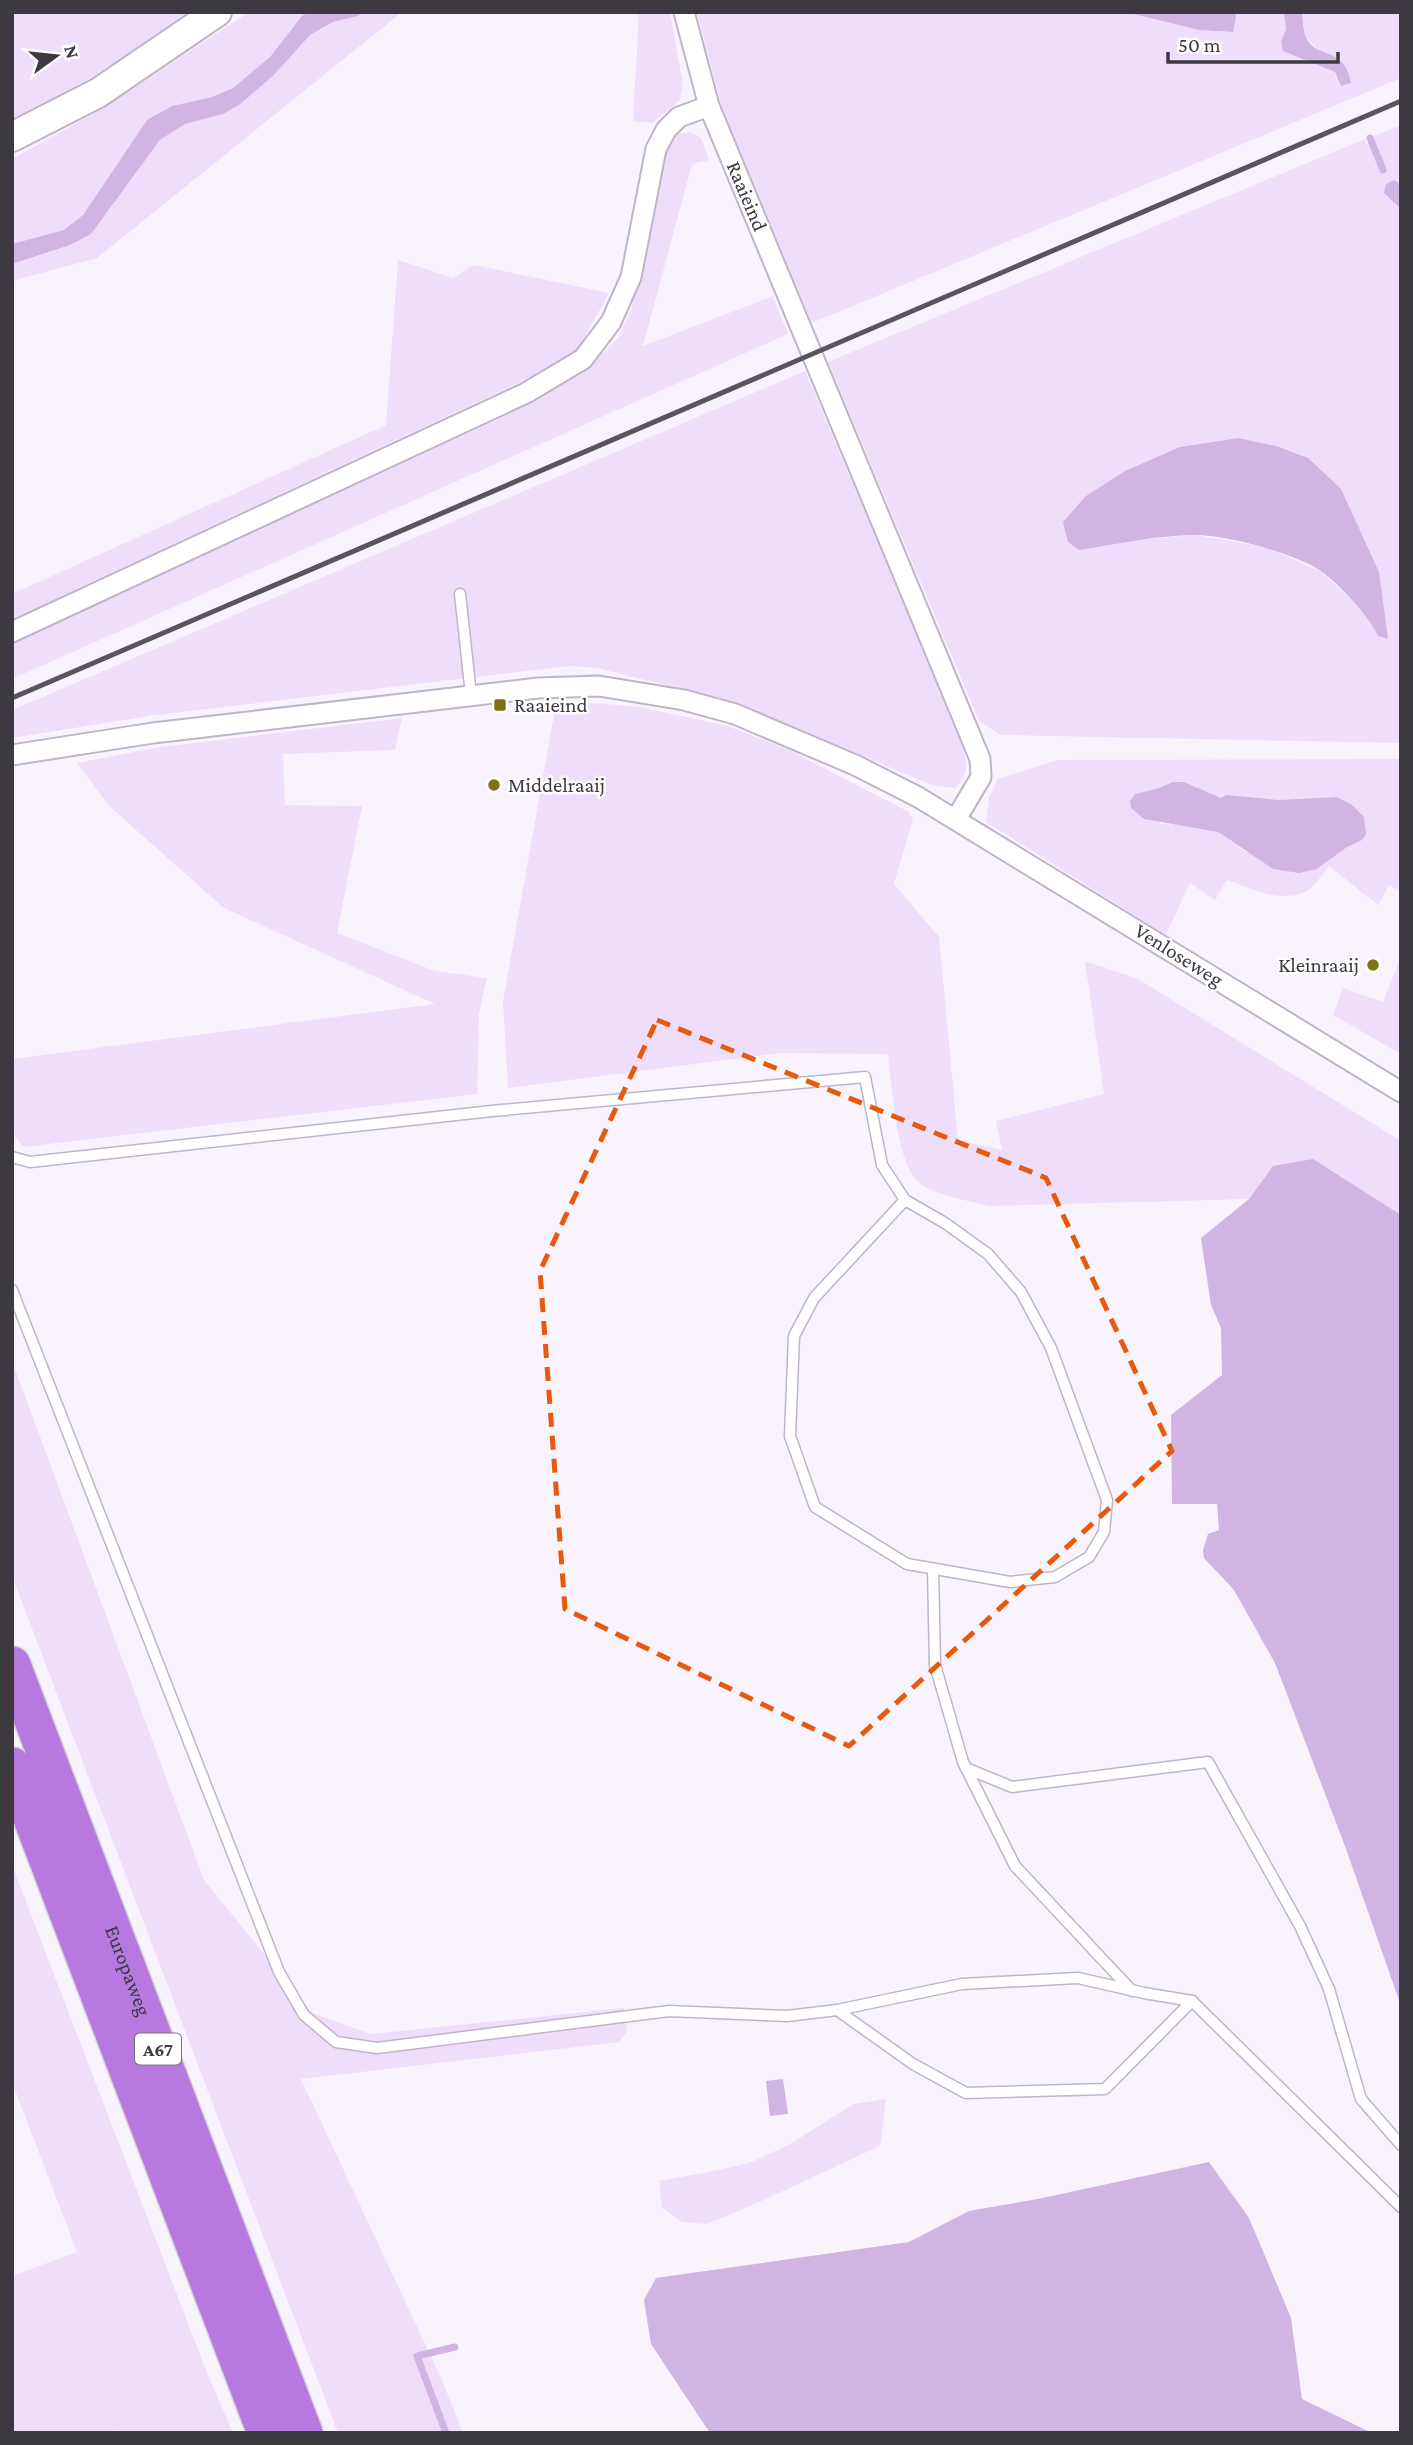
<svg xmlns="http://www.w3.org/2000/svg" width="1413" height="2445" font-family="'Crimson Pro',serif">
	<style>
		.green { fill: #eedefb; fill-rule: evenodd }
		.water { fill: #d0b4e4 }
		.lines { fill: none; stroke-linecap: round; stroke-linejoin: round }
		.stream { stroke: #d0b4e4; stroke-width: 7 }
		.lane-casing { stroke: #bfb5c6; stroke-width: 13 }
		.street-casing { stroke: #bfb5c6; stroke-width: 23 }
		.secondary-casing { stroke: #bfb5c6; stroke-width: 32 }
		.highway-casing { stroke: #d4d3d5; stroke-width: 40 }
		.lane { stroke: #fff; stroke-width: 10 }
		.street { stroke: #fff; stroke-width: 19 }
		.secondary { stroke: #fff; stroke-width: 28 }
		.highway { stroke: #b779df; stroke-width: 37 }
		.rail { stroke: #59555d; stroke-width: 5 }
		.marked { fill: none; stroke: #e8590c; stroke-width: 5; stroke-dasharray: 14 9; stroke-linejoin: round }
		.poi-dot { fill: #7f7212; stroke: #fff; stroke-width: 2.5 }
		.labels { text-anchor: middle; stroke-width: 5; stroke-linejoin: round; paint-order: stroke }
		.shield { fill: #fff; stroke: #777479; stroke-width: 2 }
		.shield-label { font-size: 19px; font-weight: bold; fill: #3d3940 }
		.street-label { font-size: 21px; fill: #3d3940; stroke: #fff }
		.poi-label { font-size: 21px; fill: #3d3940; stroke: #fff; text-anchor: start }
	</style>
	<rect width="100%" height="100%" fill="#f9f3fe"/>
	<!-- green -->
	<g class="green">
		<path d="M12 12H194L12 127Z"/>
		<path d="M249 12H308L302 16 270 57 233 88 212 97 172 106 147 120 83 215 64 230 12 244V159L102 109Z"/>
		<path d="M364 12H402L97 258 12 281V264L70 245 103 218 160 140 185 124 223 114 239 105 273 76 310 35 333 22 358 16Z"/>
		<path d="M639 12H670L683 84 680 100 652 123 633 121Z"/>
		<path d="M697 12H1125L1199 30 1232 32 1236 17 1235 12H1284L1286 29 1281 42 1283 51 1335 72 1336 78 1351 83 1305 36 1302 12H1401V78L812 323 723 112Z"/>
		<path d="M1401 125V743L1001 735 979 721 828 362 1365 139 1366 144 1374 141 1372 137ZM1238 438 1276 446 1388 638 1378 636 1375 627 1353 601 1322 572 1266 547 1195 535 1138 540 1180 447Z"/>
		<path d="M690 132 701 138 709 160 692 164 643 346 773 296 788 334 12 679V642L515 408 589 367 619 337 631 310 663 151 675 134Z"/>
		<path d="M398 260 453 278 474 265 609 293 580 346 565 361 12 619V594L386 425Z"/>
		<path d="M805 371 962 741C966 762 971 772 955 788L934 786 737 703 597 668 569 666 156 715 12 738V710Z"/>
		<path d="M595 703 639 707 728 726 789 750 909 812 913 819 894 884 939 937 958 1140 1002 1150 996 1121 1104 1094 1085 961 1138 979 1401 1141V1215L1273 1166 1249 1199 990 1206C973 1202 930 1194 918 1182 896 1160 892 1086 888 1054L779 1053 508 1088 503 1001 556 704Z"/>
		<path d="M402 718 395 750 283 754 285 805 362 806 337 933 435 971 487 978 479 1013 477 1094 23 1147 12 1131V1059L435 1004 224 908 109 806 77 763 160 747Z"/>
		<path d="M1401 759V892L1389 885 1378 905 1329 866C1323 873 1315 886 1307 891 1281 904 1252 889 1227 880L1215 900 1190 883 1166 935 986 822 989 798 998 779 1058 760ZM1173 782H1184L1221 798 1279 800 1336 797 1362 840 1347 847 1316 869 1244 851 1218 832 1193 826 1161 824 1143 791 1160 788Z"/>
		<path d="M1401 956V1054L1333 1015 1343 988 1383 1002Z"/>
		<path d="M12 1361 204 1880 312 2013 371 2034 624 2008 627 2032 619 2042 301 2079 441 2378 463 2433H338L12 1576Z"/>
		<path d="M12 1865 207 2373 233 2433H119L118 2430 108 2433H12V2276L77 2252 12 2082Z"/>
		<path d="M886 2099 880 2146 757 2203 707 2224 682 2222 662 2208 659 2181 719 2170 752 2162 790 2144 854 2104Z"/>
	</g>
	<!-- water -->
	<g class="water">
		<path d="M308 12H364L358 16 333 22 310 35 273 76 239 105 223 114 185 124 160 140 91 234 70 245 12 264V244L64 230 83 215 147 120 172 106 212 97 233 88 270 57 302 16Z"/>
		<path d="M1125 12H1235L1236 17 1233 32 1199 30Z"/>
		<path d="M1284 12H1302C1303 19 1303 29 1305 35 1315 61 1344 44 1351 83L1341 86 1335 72 1283 51 1281 42 1286 29Z"/>
		<path d="M1394 180 1401 184V209L1384 193 1386 184Z"/>
		<path d="M1238 438 1276 446 1308 458 1341 489 1379 572 1388 639 1378 636C1371 618 1337 582 1321 571 1294 553 1225 534 1192 535 1154 536 1117 544 1079 550L1068 542 1063 522 1086 496 1125 471 1180 447Z"/>
		<path d="M1173 782H1184L1221 798 1226 795 1279 800 1336 797 1351 804 1364 817 1366 834 1362 840 1347 847 1317 869 1299 873 1273 869 1218 832 1144 819 1131 808 1130 801 1135 794 1159 788Z"/>
		<path d="M1313 1159 1401 1215V2006L1345 1846 1275 1663 1234 1590 1204 1558 1203 1550 1208 1534 1219 1530 1217 1504H1172L1171 1415 1222 1375 1221 1328 1211 1305 1201 1238 1249 1199 1273 1166Z"/>
		<path d="M783 2079 788 2114 770 2116 766 2081Z"/>
		<path d="M1209 2162 1249 2218 1291 2318 1302 2399 1372 2433H710L651 2344 644 2300 656 2278 909 2242 969 2211 1038 2199Z"/>
	</g>
	<g class="lines">
		<!-- stream -->
		<g class="stream">
			<path d="M1370 138 1383 170"/>
			<path d="M446 2433 417 2356 455 2347"/>
		</g>
		<!-- lane casing -->
		<g class="lane-casing">
			<g id="lane">
				<path d="M460 594 471 695"/>
				<path d="M12 1157 30 1162 492 1111 865 1077 882 1165 905 1200 945 1223 988 1254 1021 1292 1051 1348 1107 1500 1104 1532 1089 1557 1055 1577 1010 1582 907 1564 815 1507 790 1436 794 1336 814 1298 905 1200"/>
				<path d="M12 1290 279 1972 304 2015 336 2042 377 2048 669 2011 787 2016 837 2010 913 2064 966 2093 1105 2089 1192 2001 1401 2207"/>
				<path d="M933 1569 935 1665 963 1762 1015 1866 1132 1991"/>
				<path d="M966 1768 1012 1787 1208 1762 1300 1926 1329 1989 1361 2099 1401 2145"/>
				<path d="M837 2010 962 1984 1078 1978 1144 1993 1192 2001"/>
			</g>
		</g>
		<!-- street casing -->
		<g class="street-casing">
			<g id="street">
				<path d="M684 12 709 106 980 759 981 777 956 819"/>
				<path d="M12 632 526 393 583 359 611 322 631 277 656 149 666 130 679 117 709 106"/>
				<path d="M12 755 153 733 538 688 599 686 684 700 735 714 855 765 918 797 1401 1092"/>
			</g>
		</g>
		<!-- secondary casing -->
		<g class="secondary-casing">
			<path id="secondary" d="M12 137 98 93 217 12"/>
		</g>
		<!-- highway casing -->
		<g class="highway-casing">
			<g id="highway">
				<path id="s1" d="M12 1665 304 2433"/>
				<path d="M12 1766 266 2433"/>
			</g>
		</g>
		<!-- lane -->
		<use href="#lane" class="lane"/>
		<!-- street -->
		<use href="#street" class="street"/>
		<!-- secondary -->
		<use href="#secondary" class="secondary"/>
		<!-- highway -->
		<use href="#highway" class="highway"/>
		<!-- rail -->
		<path class="rail" d="M12 698 1401 101"/>
	</g>
	<!-- marked area -->
	<path class="marked" d="M657 1020 1046 1178 1172 1451 849 1746 565 1609 540 1271Z"/>
	<!-- markers -->
	<g class="poi-dot">
		<rect x="493" y="698" width="14" height="14" rx="3.5"/>
		<circle cx="494" cy="785" r="7"/>
		<circle cx="1373" cy="965" r="7"/>
	</g>
	<g class="labels">
		<!-- shield labels -->
		<rect class="shield" x="135" y="2033.5" width="46" height="31" rx="5"/>
		<g class="shield-label">
			<text x="158" y="2056">A67</text>
		</g>
		<!-- street labels -->
		<g class="street-label">
			<text transform="translate(747 196) rotate(67)" y="7">Raaieind</text>
			<text transform="translate(1179 955) rotate(32)" y="7">Venloseweg</text>
			<text dy="7" stroke="none"><textPath href="#s1" startOffset="327">Europaweg</textPath></text>
		</g>
		<!-- poi labels -->
		<g class="poi-label">
			<text x="514" y="712">Raaieind</text>
			<text x="508" y="792">Middelraaij</text>
			<text x="1359" y="972" text-anchor="end">Kleinraaij</text>
		</g>
	</g>
	<!-- border -->
	<rect width="1413" height="2445" fill="none" stroke="#3d3940" stroke-width="28"/>
	<!-- north arrow -->
	<g transform="translate(56 56) rotate(75)" stroke="#ffffff" stroke-width="5" paint-order="stroke">
	<path d="M0-5L12 26L0 18L-12 26Z" fill="#3d3940"/>
	<text y="-10" font-size="19" font-weight="bold" text-anchor="middle" fill="#3d3940">N</text>
	</g>
	<!-- scale -->
	<path d="M1168 52v10h170v-10" fill="none" stroke="#3d3940" stroke-width="3.5"/>
	<text x="1178" y="52" font-size="21" fill="#3d3940" stroke="#ffffff" stroke-width="5" paint-order="stroke">50 m</text>
</svg>
